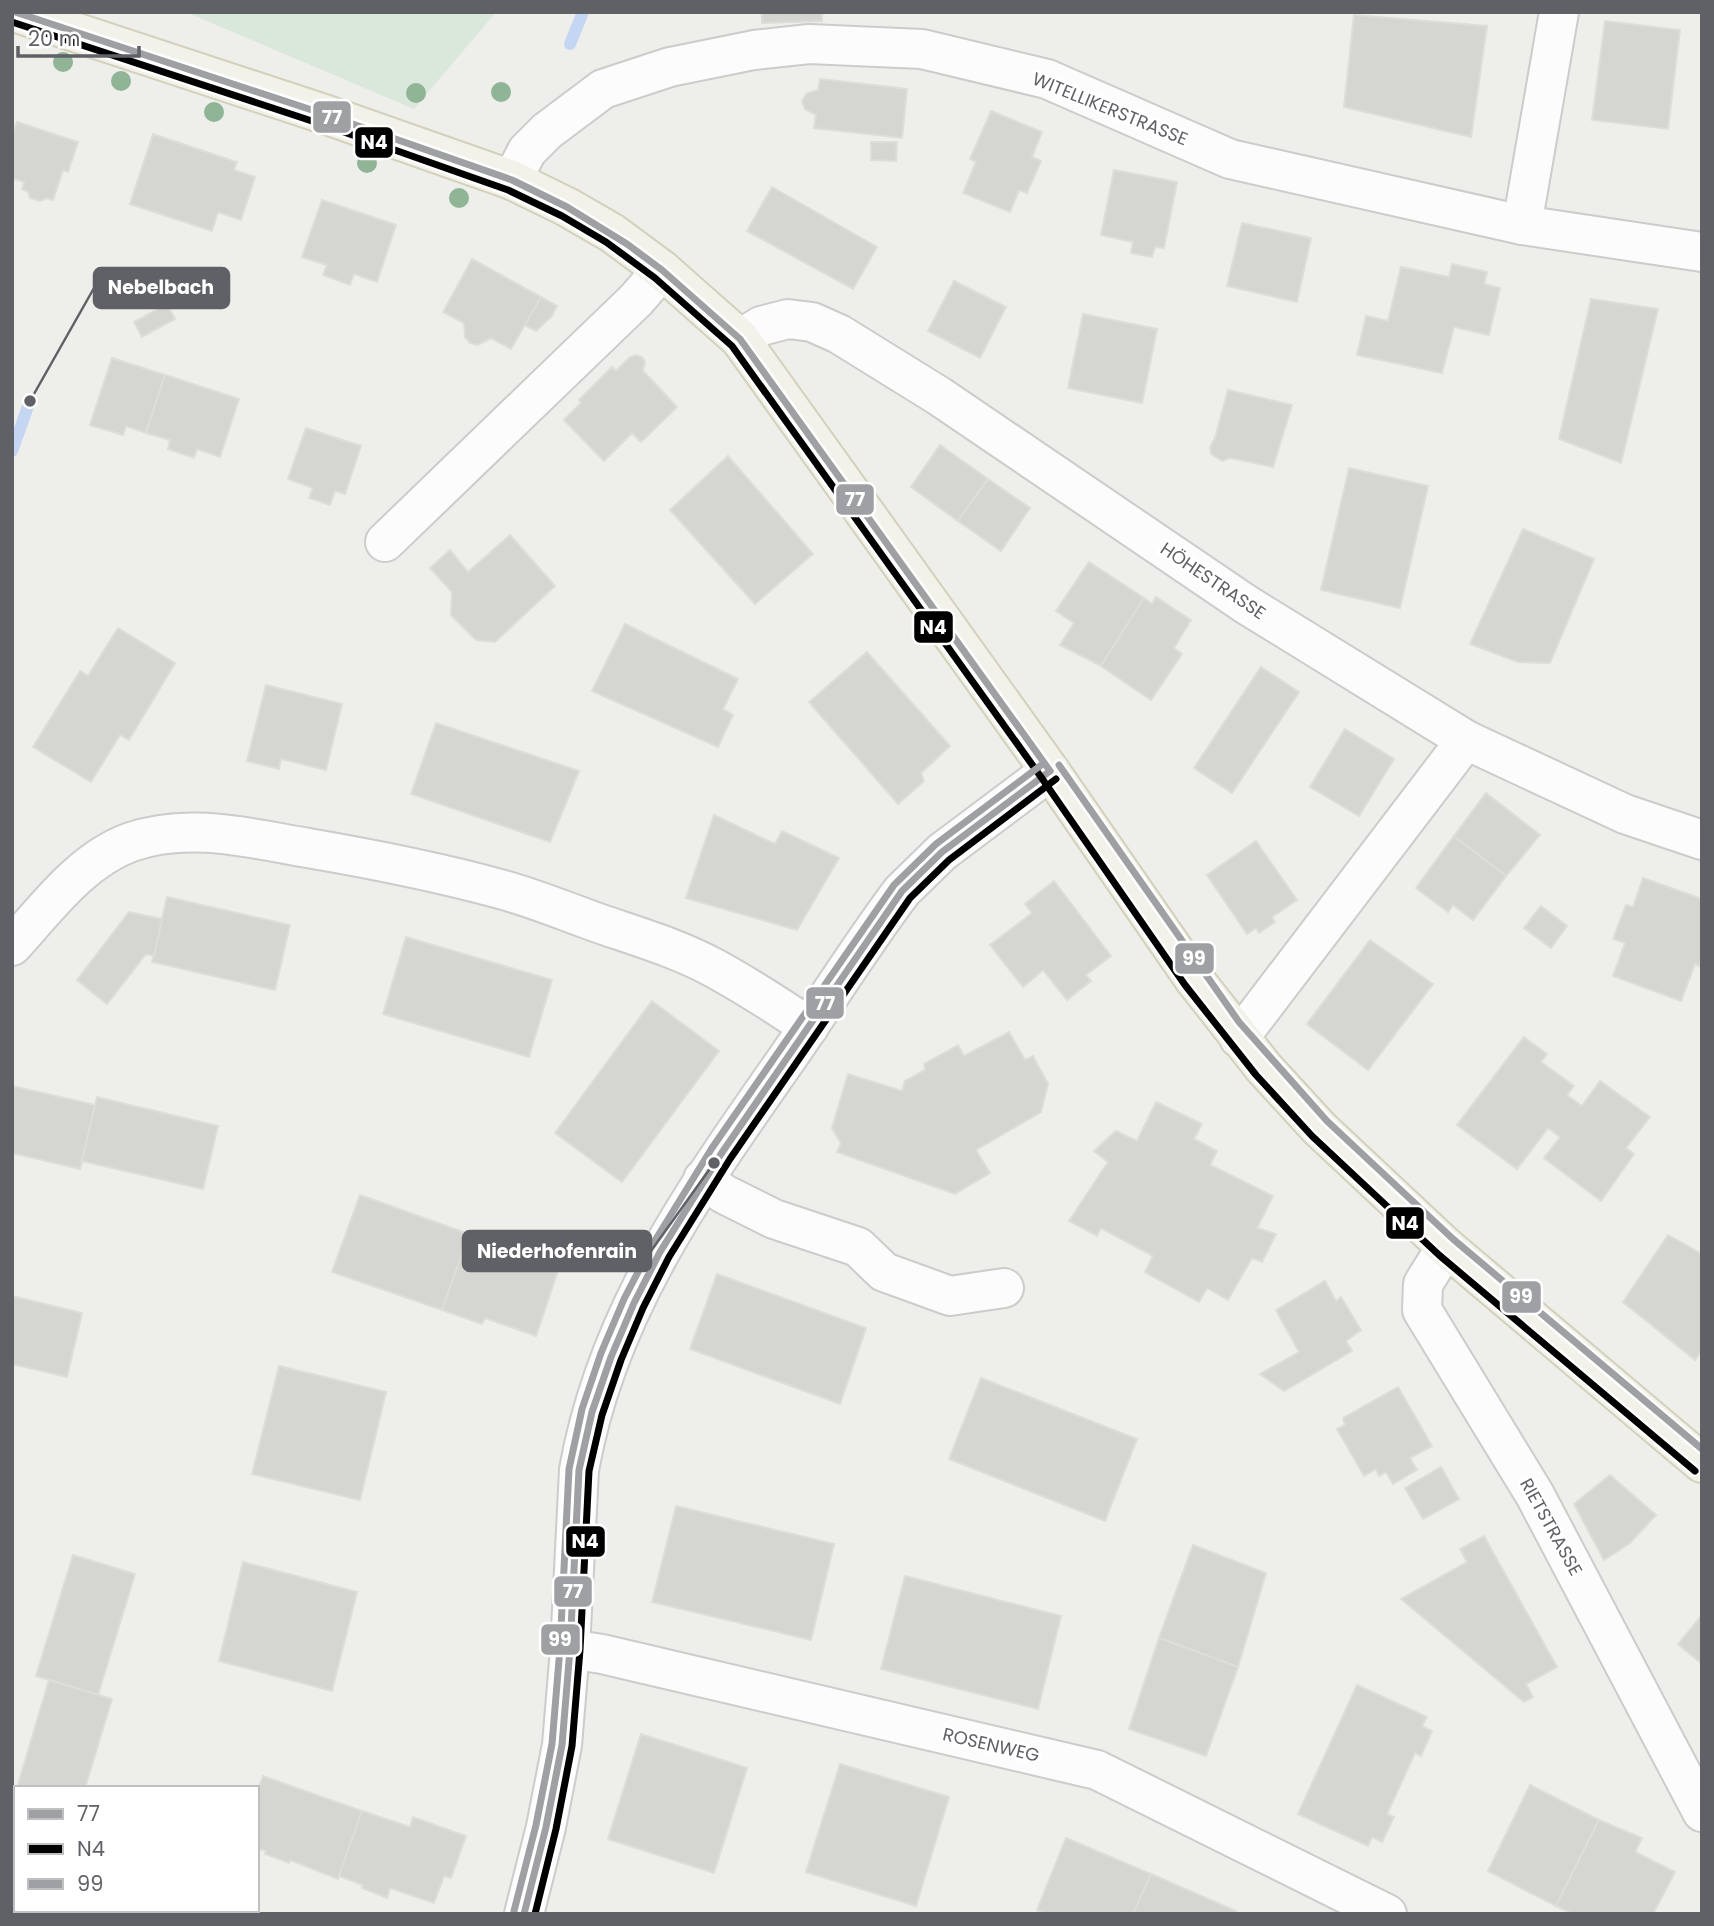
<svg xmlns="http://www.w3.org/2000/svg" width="1714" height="1926" font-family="Poppins,sans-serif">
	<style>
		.green { fill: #d9e8db }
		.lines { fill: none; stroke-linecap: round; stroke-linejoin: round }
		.stream { stroke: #c4d6f2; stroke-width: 12 }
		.building { fill: #d5d5d2; stroke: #deddd9; stroke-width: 2 }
		.minor-casing { stroke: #cbcccb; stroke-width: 42 }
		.major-casing { stroke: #d3d1bb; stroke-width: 42 }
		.minor { stroke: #fcfcfc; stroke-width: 38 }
		.major { stroke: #f2f2ea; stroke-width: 38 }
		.bus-1-casing { stroke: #fff; stroke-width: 12 }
		.bus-2-casing { stroke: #fff; stroke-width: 12 }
		.bus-3-casing { stroke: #fff; stroke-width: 12 }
		.bus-1 { stroke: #9fa0a3; stroke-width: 7 }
		.bus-2 { stroke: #000; stroke-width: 7 }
		.bus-3 { stroke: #9fa0a3; stroke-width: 7 }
		.tree { fill: #8fb496 }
		.labels { text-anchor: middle; stroke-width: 6; stroke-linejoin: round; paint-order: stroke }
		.street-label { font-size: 18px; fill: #5f6166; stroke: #fff }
		.leader { fill: none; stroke: #5f6166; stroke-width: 2.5 }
		.callout-dot { fill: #5f6166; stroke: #fff; stroke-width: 2.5 }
		.callout { fill: #5f6166; stroke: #5f6166; stroke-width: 2.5 }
		.callout-label { font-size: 19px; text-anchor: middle; font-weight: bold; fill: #fff }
		.line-badge { stroke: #fff; stroke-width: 2.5 }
		.badge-label { font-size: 19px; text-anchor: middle; font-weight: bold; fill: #fff }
	</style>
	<rect width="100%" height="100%" fill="#eeeeea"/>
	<!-- green -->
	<path class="green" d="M186 12H496L414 109Z"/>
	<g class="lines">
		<!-- stream -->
		<g class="stream">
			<path d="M570 44 583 12"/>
			<path d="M12 451 30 401"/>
		</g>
	</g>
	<!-- building -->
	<g class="building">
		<path d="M762 12H822V21L762 23Z"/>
		<path d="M1354 15 1487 26 1471 137 1344 107Z"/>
		<path d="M1605 21 1680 30 1668 129 1592 120Z"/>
		<path d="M820 79 907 89 902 138 814 128 816 115 805 109 802 101 807 93 818 90Z"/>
		<path d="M991 111 1042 132 1032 157 1041 161 1027 193 1019 190 1010 212 963 193 976 162 970 159Z"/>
		<path d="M17 122 78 142 68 172 63 170 53 200 47 198 40 201 30 198 28 192 22 189 24 182 12 178V136Z"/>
		<path d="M153 134 237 162 234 170 255 177 241 220 218 212 212 231 130 204Z"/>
		<path d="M871 142H897L896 161 871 160Z"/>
		<path d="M1114 170 1177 182 1164 248 1155 247 1152 257 1131 253 1133 242 1101 235Z"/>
		<path d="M772 187 877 247 853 289 747 231Z"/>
		<path d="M322 200 396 225 377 282 354 274 350 285 323 275 327 265 302 257Z"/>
		<path d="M1242 223 1311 238 1297 302 1227 286Z"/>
		<path d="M472 259 541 297 511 349 491 338 478 345 470 343 465 337 464 323 443 312Z"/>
		<path d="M1452 264 1487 272 1484 284 1500 288 1489 335 1454 327 1442 373 1357 355 1366 316 1388 321 1401 267 1449 277Z"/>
		<path d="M954 281 1006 307 980 358 928 331Z"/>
		<path d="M541 297 557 306 552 316 536 331 525 325Z"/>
		<path d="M1591 299 1658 309 1621 463 1559 439Z"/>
		<path d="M167 304 175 319 142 337 134 322Z"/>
		<path d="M1083 314 1157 329 1142 403 1068 388Z"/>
		<path d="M636 355 642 357 645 362 643 371 677 407 641 442 632 433 604 461 564 420 581 403 579 400 612 367 616 371 630 357Z"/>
		<path d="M112 358 165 375 146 433 126 426 123 435 90 425Z"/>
		<path d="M165 375 239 399 220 457 197 449 194 458 168 449 170 440 146 433Z"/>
		<path d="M1228 390 1292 405 1273 467 1230 458 1222 461 1211 454 1210 447 1215 438Z"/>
		<path d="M306 428 361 446 345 494 335 491 330 505 309 498 313 488 288 479Z"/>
		<path d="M940 445 988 479 958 521 911 487Z"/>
		<path d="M728 456 813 554 755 604 670 510Z"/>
		<path d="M1349 468 1428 486 1400 608 1321 590Z"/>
		<path d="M988 479 1030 508 1001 551 958 521Z"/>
		<path d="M1523 529 1594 559 1550 663 1518 662 1470 644Z"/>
		<path d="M510 535 555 586 495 642 476 640 451 615 452 592 430 568 450 550 468 572Z"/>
		<path d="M1089 562 1144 598 1101 666 1060 645 1074 623 1056 611Z"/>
		<path d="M1156 597 1191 620 1174 648 1182 654 1151 700 1101 666 1144 598 1152 604Z"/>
		<path d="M625 624 738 679 723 709 733 715 718 747 592 691Z"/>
		<path d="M118 628 175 663 129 740 120 735 91 782 33 747 80 671 88 676Z"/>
		<path d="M867 652 950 746 921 773 924 781 898 804 809 702Z"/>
		<path d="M1261 667 1299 692 1232 793 1194 768Z"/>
		<path d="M266 685 342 704 326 770 281 759 279 769 247 761Z"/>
		<path d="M436 723 579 771 550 842 411 794Z"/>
		<path d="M1345 729 1394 759 1359 816 1310 787Z"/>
		<path d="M1486 793 1540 835 1506 876 1454 836Z"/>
		<path d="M714 815 775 844 782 831 839 858 797 930 686 898Z"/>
		<path d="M1454 836 1506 876 1473 920 1453 905 1448 912 1416 888Z"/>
		<path d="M1256 841 1297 900 1272 917 1275 922 1259 933 1256 928 1247 934 1207 875Z"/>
		<path d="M1643 878 1702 899V959L1699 966 1695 964 1681 1001 1613 976 1625 943 1613 939 1626 905 1633 907Z"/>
		<path d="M1054 881 1111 956 1086 975 1091 981 1067 1000 1043 970 1023 987 990 945 1032 913 1025 904Z"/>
		<path d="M167 897 290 925 275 990 152 962Z"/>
		<path d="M1541 906 1567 926 1551 948 1524 928Z"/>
		<path d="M129 912 162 919 154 956 146 954 107 1004 77 980Z"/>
		<path d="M406 937 552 980 529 1057 383 1014Z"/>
		<path d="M1370 940 1433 984 1368 1070 1307 1024Z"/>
		<path d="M652 1001 719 1051 622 1182 555 1133Z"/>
		<path d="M1009 1032 1025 1060 1033 1056 1048 1084 1041 1112 976 1150 990 1173 955 1194 837 1152 841 1143 832 1128 848 1074 902 1091 905 1081 925 1070 924 1064 958 1045 964 1056Z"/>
		<path d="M1524 1037 1547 1054 1541 1062 1574 1086 1567 1095 1582 1106 1600 1081 1650 1117 1626 1148 1634 1154 1601 1201 1544 1158 1560 1137 1548 1128 1517 1169 1457 1125Z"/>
		<path d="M12 1086 95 1105 80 1169 12 1153Z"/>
		<path d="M97 1097 218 1126 203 1189 82 1161Z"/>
		<path d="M1156 1102 1202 1124 1194 1139 1217 1151 1210 1165 1273 1196 1257 1228 1276 1234 1262 1262 1252 1258 1228 1300 1207 1288 1199 1302 1145 1272 1153 1256 1101 1228 1097 1236 1069 1221 1108 1162 1094 1151 1116 1131 1137 1141Z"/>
		<path d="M360 1195 469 1234 442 1310 332 1272Z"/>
		<path d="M469 1234 499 1245 501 1238 562 1259 536 1336 485 1318 482 1324 442 1310Z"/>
		<path d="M1668 1235 1702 1254V1350L1695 1360 1623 1302Z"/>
		<path d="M717 1274 866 1328 840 1404 690 1349Z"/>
		<path d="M1325 1281 1336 1301 1341 1297 1361 1330 1346 1341 1352 1351 1284 1391 1260 1374 1299 1352 1276 1310Z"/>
		<path d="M12 1296 82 1313 67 1377 12 1364Z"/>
		<path d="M279 1366 386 1392 360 1500 252 1474Z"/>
		<path d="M981 1378 1137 1439 1105 1521 949 1459Z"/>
		<path d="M1398 1387 1432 1446 1410 1458 1417 1470 1393 1484 1386 1472 1379 1476 1376 1469 1364 1476 1337 1429 1345 1425 1343 1418Z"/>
		<path d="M1441 1467 1459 1499 1423 1519 1405 1488Z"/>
		<path d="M1610 1475 1656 1515 1630 1543 1604 1560 1574 1504Z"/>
		<path d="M676 1506 834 1544 811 1640 652 1602Z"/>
		<path d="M1484 1536 1557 1667 1526 1684 1533 1697 1524 1702 1401 1599 1467 1562 1460 1549Z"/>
		<path d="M1193 1545 1266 1573 1238 1667 1159 1638Z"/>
		<path d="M73 1555 135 1574 98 1695 36 1676Z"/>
		<path d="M243 1562 357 1592 332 1691 219 1661Z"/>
		<path d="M905 1576 1061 1616 1038 1709 881 1669Z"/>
		<path d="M1702 1615V1664L1678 1644Z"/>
		<path d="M1159 1638 1238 1667 1206 1756 1129 1729Z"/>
		<path d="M49 1680 112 1699 85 1788H17Z"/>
		<path d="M1357 1685 1427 1717 1422 1726 1432 1731 1421 1756 1415 1753 1387 1814 1394 1817 1382 1842 1372 1837 1368 1846 1298 1814Z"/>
		<path d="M641 1734 747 1768 714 1873 608 1839Z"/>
		<path d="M840 1764 949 1797 916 1906 806 1872Z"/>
		<path d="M263 1776 362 1811 338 1879 290 1860 289 1863 265 1854 266 1851 257 1848V1792Z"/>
		<path d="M1530 1785 1599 1820 1556 1906 1488 1871Z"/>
		<path d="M362 1811 410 1827 413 1817 466 1836 451 1878 444 1876 434 1903 390 1888 387 1898 362 1888 363 1885 339 1876Z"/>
		<path d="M1599 1820 1642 1838 1635 1852 1675 1872 1653 1914H1573L1556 1906Z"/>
		<path d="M1066 1838 1151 1874 1133 1914H1045L1037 1910Z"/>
		<path d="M1151 1874 1236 1911 1235 1914H1133Z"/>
	</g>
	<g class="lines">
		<!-- minor casing -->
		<g class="minor-casing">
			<g id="minor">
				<path d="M512 180 527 151 547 131 603 89 670 67 754 50 809 44 922 49 1047 79 1230 159 1522 225 1702 252"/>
				<path d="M1522 225 1559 12"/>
				<path d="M740 339 761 326 788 319 812 322 839 334 939 396 1247 605 1466 740 1625 814 1702 840"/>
				<path d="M385 542 636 300 662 270"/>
				<path d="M12 946C46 909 81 860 131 842 189 822 249 838 308 848 372 859 438 872 500 889 534 898 567 912 601 924 639 937 679 949 714 968 747 986 778 1006 809 1027"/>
				<path d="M1239 1038 1466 740"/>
				<path d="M703 1179 724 1194 774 1219 858 1247 884 1272 950 1296 1004 1288"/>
				<path d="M1446 1247 1423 1284 1422 1310 1535 1495 1702 1812"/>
				<path d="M570 1649 602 1654 1097 1770 1387 1914"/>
				<path d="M12 1871 16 1872"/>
				<path d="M174 1910 189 1914"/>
				<path d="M524 1914 546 1827 562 1745 570 1649 579 1470C607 1311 698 1186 788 1057 826 1002 862 944 902 891L942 852 1050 771"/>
			</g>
		</g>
		<!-- major casing -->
		<g class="major-casing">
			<path id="major" d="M14 12 327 115 512 180 567 207 612 233 662 270 740 339 1050 771 1194 979 1264 1068 1319 1128 1446 1247 1702 1463"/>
		</g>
		<!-- minor -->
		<use href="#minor" class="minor"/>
		<!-- major -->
		<use href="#major" class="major"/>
		<!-- bus-1 casing -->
		<g class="bus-1-casing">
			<g id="bus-1">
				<path d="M15 12 327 115 512 180 567 207 627 244 662 270 740 339 1050 771"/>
				<path d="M524 1914 546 1827 562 1745 570 1649 579 1470 592 1412 611 1357 634 1303 660 1252 721 1154 902 891 942 852 1050 771"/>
			</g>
		</g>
		<!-- bus-2 casing -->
		<g class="bus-2-casing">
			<g id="bus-2">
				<path d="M12 22 324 125 508 190 562 216 606 242 655 278 732 346 1041 777 1185 985 1256 1075 1312 1136 1439 1255 1695 1471"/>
				<path d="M535 1914 556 1829 572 1746 580 1650 589 1471 602 1415 621 1360 643 1308 669 1257 730 1159 910 898 949 860 1056 779"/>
			</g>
		</g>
		<!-- bus-3 casing -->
		<g class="bus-3-casing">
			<g id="bus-3">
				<path d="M1059 765 1239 1022 1327 1121 1453 1239 1702 1449"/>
				<path d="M514 1911 536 1825 552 1744 560 1648 569 1469 582 1409 601 1353 624 1299 651 1247 712 1148 894 885 936 844 1044 763"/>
			</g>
		</g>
		<!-- bus-1 -->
		<use href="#bus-1" class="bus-1"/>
		<!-- bus-2 -->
		<use href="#bus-2" class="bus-2"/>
		<!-- bus-3 -->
		<use href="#bus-3" class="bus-3"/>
	</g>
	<!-- trees -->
	<g class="tree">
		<circle cx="63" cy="62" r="10"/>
		<circle cx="121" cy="81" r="10"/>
		<circle cx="501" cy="92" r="10"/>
		<circle cx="416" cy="93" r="10"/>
		<circle cx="214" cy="112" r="10"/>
		<circle cx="367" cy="163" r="10"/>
		<circle cx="459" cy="198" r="10"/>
	</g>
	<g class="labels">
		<!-- street labels -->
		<g class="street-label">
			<text transform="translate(1110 109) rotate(22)" y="6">WITELLIKERSTRASSE</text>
			<text transform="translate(1213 581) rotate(34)" y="6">HÖHESTRASSE</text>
			<text transform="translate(1551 1527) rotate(61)" y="6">RIETSTRASSE</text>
			<text transform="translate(991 1745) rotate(13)" y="6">ROSENWEG</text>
		</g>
	</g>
	<!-- callouts -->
	<path class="leader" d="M30 401L94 288M714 1163L651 1251"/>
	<g class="callout-dot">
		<circle cx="30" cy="401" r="7"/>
		<circle cx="714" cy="1163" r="7"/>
	</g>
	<g class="callout">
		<rect x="94" y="268" width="135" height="40" rx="7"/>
		<rect x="463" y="1231" width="188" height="40" rx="7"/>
	</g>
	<g class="callout-label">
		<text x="161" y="294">Nebelbach</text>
		<text x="557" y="1258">Niederhofenrain</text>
	</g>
	<g class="line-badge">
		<rect x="312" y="100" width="40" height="34" rx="7" fill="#9fa0a3"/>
		<rect x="354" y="126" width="40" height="33" rx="7" fill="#000"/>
		<rect x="835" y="483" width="40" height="33" rx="7" fill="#9fa0a3"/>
		<rect x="913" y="610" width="41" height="34" rx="7" fill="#000"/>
		<rect x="1174" y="942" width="41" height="33" rx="7" fill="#9fa0a3"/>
		<rect x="805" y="986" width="40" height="34" rx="7" fill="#9fa0a3"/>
		<rect x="1385" y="1206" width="40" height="34" rx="7" fill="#000"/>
		<rect x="1501" y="1280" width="41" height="34" rx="7" fill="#9fa0a3"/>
		<rect x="565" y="1525" width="41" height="33" rx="7" fill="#000"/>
		<rect x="553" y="1575" width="40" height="33" rx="7" fill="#9fa0a3"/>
		<rect x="540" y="1623" width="41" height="33" rx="7" fill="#9fa0a3"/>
	</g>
	<g class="badge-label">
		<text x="332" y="124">77</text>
		<text x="374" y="149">N4</text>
		<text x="855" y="506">77</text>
		<text x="933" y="634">N4</text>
		<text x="1194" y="965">99</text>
		<text x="825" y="1010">77</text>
		<text x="1405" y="1230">N4</text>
		<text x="1521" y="1303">99</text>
		<text x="585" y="1548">N4</text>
		<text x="573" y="1598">77</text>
		<text x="560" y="1646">99</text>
	</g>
	<!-- border -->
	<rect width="1714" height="1926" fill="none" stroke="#5f6166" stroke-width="28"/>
	<!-- legend -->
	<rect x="14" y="1786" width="245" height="126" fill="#ffffff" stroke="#bfc0c2" stroke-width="2"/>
	<rect x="28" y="1809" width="35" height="10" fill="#9fa0a3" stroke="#bfc0c2" stroke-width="2"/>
	<text x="77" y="1821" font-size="21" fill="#5f6166">77</text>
	<rect x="28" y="1844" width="35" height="10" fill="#000000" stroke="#bfc0c2" stroke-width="2"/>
	<text x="77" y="1856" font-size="21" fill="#5f6166">N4</text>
	<rect x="28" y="1879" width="35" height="10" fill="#9fa0a3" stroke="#bfc0c2" stroke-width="2"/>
	<text x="77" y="1891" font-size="21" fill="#5f6166">99</text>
	<!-- scale -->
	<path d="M18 46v10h121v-10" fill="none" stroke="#5f6166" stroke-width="3.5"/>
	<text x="28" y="46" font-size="21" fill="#5f6166" stroke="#ffffff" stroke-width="5" paint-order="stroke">20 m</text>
</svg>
